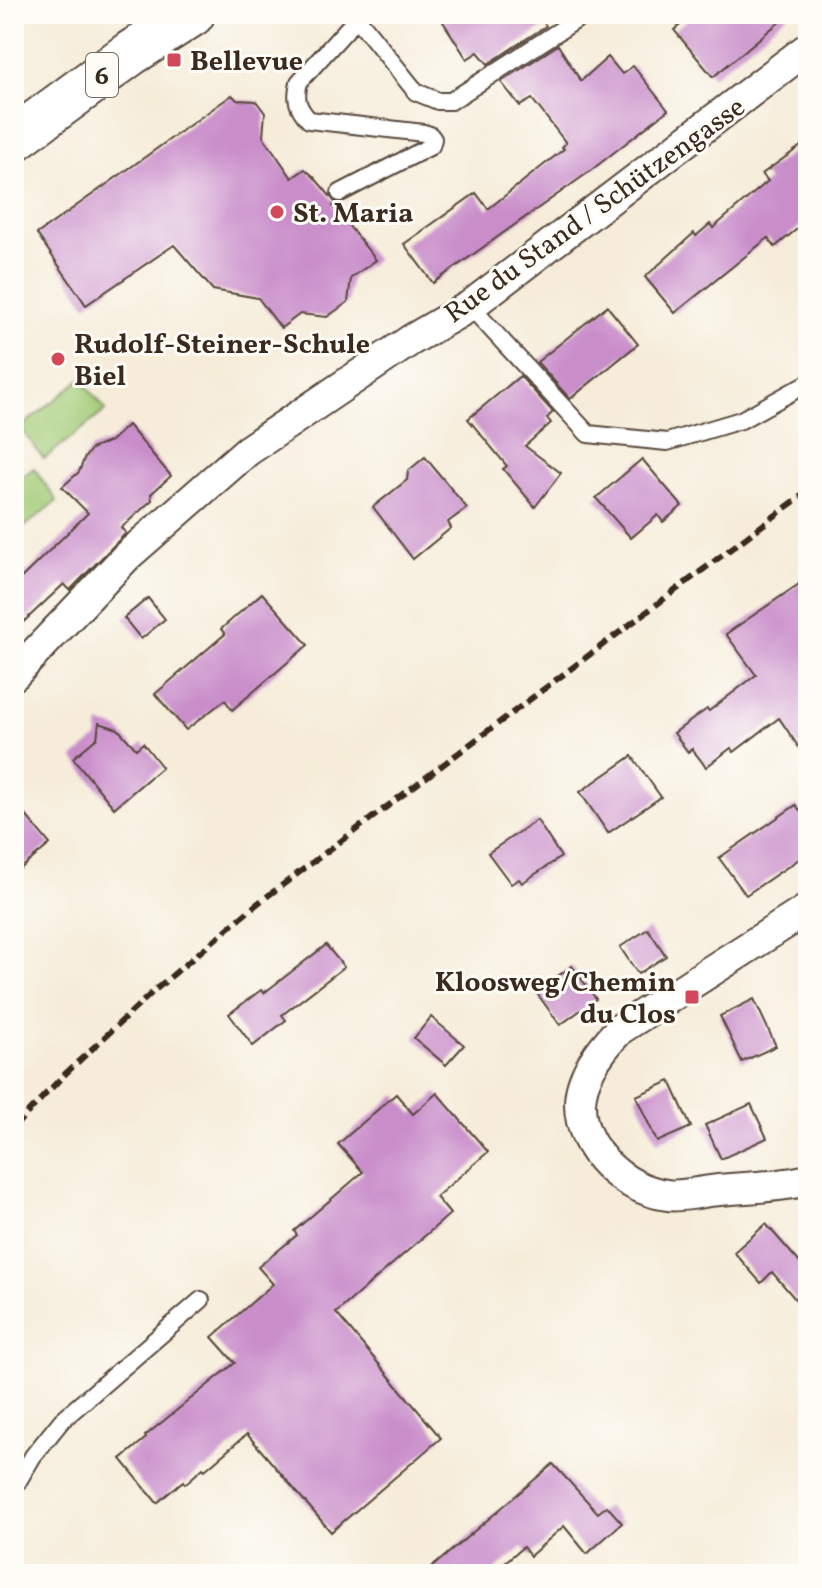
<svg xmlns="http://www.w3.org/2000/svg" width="822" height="1588" font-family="Vollkorn,serif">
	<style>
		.green { fill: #a2cb76; stroke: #6e7a4a; stroke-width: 2 }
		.building { fill: #c98dca }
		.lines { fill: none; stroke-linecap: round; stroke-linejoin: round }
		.lane-casing { stroke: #57473a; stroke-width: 20 }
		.street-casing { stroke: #57473a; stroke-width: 34 }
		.primary-casing { stroke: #57473a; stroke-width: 48 }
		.lane { stroke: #fff; stroke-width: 16 }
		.street { stroke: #fff; stroke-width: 30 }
		.primary { stroke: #fff; stroke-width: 44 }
		.rail { stroke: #3b2a1e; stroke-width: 6; stroke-dasharray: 12 6; stroke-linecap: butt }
		.poi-dot { fill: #d1495b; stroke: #fdfcf7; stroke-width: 3 }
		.labels { text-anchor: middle; stroke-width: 6; stroke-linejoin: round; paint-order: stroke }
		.shield { fill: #fdfcf7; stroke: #75695f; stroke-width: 2 }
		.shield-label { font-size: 26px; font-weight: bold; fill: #3b2a1e }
		.poi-label { font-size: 28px; font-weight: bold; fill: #3b2a1e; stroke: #fdfcf7; text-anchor: start }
		.street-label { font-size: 28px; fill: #3b2a1e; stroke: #fdfcf7 }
	</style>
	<rect width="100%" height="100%" fill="#fdfcf7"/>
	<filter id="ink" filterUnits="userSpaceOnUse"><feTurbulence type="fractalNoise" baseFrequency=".0125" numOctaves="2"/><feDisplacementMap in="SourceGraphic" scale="16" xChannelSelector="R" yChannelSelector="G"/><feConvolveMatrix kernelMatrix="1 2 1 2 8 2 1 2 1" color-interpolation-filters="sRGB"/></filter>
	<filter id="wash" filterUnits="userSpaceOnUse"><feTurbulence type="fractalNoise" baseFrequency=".006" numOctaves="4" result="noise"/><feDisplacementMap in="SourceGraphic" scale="32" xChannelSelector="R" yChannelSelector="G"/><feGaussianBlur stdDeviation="1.8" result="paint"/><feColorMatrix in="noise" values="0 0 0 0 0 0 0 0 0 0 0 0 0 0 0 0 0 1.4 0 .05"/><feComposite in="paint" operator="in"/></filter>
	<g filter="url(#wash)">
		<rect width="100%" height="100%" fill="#f6ecd9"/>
		<!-- green -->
		<g class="green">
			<path d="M81 379 106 410 44 459 20 428Z"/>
			<path d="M34 468 57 501 14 535V483Z"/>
		</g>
		<g id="blocks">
			<!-- building -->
			<g class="building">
				<path d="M438 14H538L546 26 488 64 478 52 467 59Z"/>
				<path d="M694 14H789L713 77 674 30Z"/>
				<path d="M558 45 581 81 608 57 622 74 633 66 668 110 589 172 433 283 404 244 476 193 488 209 564 149 562 147 566 143 532 99 520 106 501 82Z"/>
				<path d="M232 95 237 100 256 101 265 113 263 136 292 178 305 169 314 177 336 203 333 206 376 260 351 278 348 302 327 317 300 314 281 328 258 298 213 290 174 245 86 305 37 234Z"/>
				<path d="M808 141V220L775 247 768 238 675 313 645 277 694 233 696 236 710 224 713 228 768 181 762 174Z"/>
				<path d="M607 306 638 344 570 399 537 362Z"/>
				<path d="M520 376 553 412 547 418 551 423 525 446 561 473 535 507 503 469 507 466 468 419Z"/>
				<path d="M128 425 171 476 151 494 152 500 121 528 126 533 72 588 70 590 64 584 14 631V585L88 513 62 487 79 472 84 459 91 449 111 441Z"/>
				<path d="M425 457 467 508 448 522 451 528 413 559 373 507 407 480 408 471Z"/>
				<path d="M642 459 682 506 663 522 658 515 631 538 596 498Z"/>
				<path d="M808 578V761L779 718 734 752 731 748 706 767 692 749 688 752 674 733 707 709 709 711 756 675 726 634Z"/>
				<path d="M262 593 308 645 232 710 225 700 186 730 155 694 225 634 221 629Z"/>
				<path d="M148 598 165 619 141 639 124 618Z"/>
				<path d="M99 723 118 729 136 749 143 743 162 767 114 808 73 758 97 738Z"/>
				<path d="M632 756 661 797 608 833 580 792Z"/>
				<path d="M14 801 50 844 14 874Z"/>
				<path d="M796 805 808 822V853L746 895 719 858Z"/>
				<path d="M537 820 561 857 522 883 519 879 511 884 488 853Z"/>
				<path d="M648 929 666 956 638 974 620 947Z"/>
				<path d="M326 945 344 967 282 1015 286 1020 253 1046 229 1014 261 990 264 993Z"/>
				<path d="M572 966 596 999 560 1025 536 992Z"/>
				<path d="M754 999 776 1046 742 1062 720 1016Z"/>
				<path d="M431 1017 464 1045 446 1065 414 1038Z"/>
				<path d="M670 1081 691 1127 657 1142 636 1096Z"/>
				<path d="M437 1093 488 1152 436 1197 450 1214 336 1313 441 1438 331 1532 247 1434 205 1470 203 1468 185 1484 183 1481 157 1503 121 1459 146 1438 145 1436 235 1363 212 1337 273 1284 258 1267 297 1235 294 1231 363 1172 338 1144 396 1094 413 1114Z"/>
				<path d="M751 1104 767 1138 721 1159 705 1125Z"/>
				<path d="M766 1224 808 1272V1314L772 1272 761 1283 734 1252Z"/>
				<path d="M553 1464 598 1513 607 1506 622 1523 587 1554 564 1526 530 1556 523 1547 491 1574H424Z"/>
			</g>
		</g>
	</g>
	<g filter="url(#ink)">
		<use href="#blocks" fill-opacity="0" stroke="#57473a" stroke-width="2"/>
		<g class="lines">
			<!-- lane casing -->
			<g class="lane-casing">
				<g id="lane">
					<path d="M358 14 357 18 416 92 438 101H451L576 20"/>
					<path d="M340 193 431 146 433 139 430 135 424 133 309 120C297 107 295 99 299 82L357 18"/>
					<path d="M470 306 588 434 667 442 741 420 808 383"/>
					<path d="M14 1488 33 1456 62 1420 201 1300"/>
				</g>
			</g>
			<!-- street casing -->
			<g class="street-casing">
				<g id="street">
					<path d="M14 675 127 556 247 451 411 340 470 306 808 48"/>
					<path d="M808 909 620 1029C602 1048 580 1075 580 1104 580 1150 623 1189 667 1195 681 1197 695 1193 710 1191 742 1187 776 1188 808 1180"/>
				</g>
			</g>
			<!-- primary casing -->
			<g class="primary-casing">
				<path id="primary" d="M14 139 131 53 192 14"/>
			</g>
			<!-- lane -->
			<use href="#lane" class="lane"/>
			<!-- street -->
			<use href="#street" class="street"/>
			<!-- primary -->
			<use href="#primary" class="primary"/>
			<!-- rail -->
			<path class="rail" d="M14 1127 64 1075 155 990 257 904 808 491"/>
		</g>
	</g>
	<!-- markers -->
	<g class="poi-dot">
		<rect x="166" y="52" width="16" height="16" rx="4"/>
		<circle cx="277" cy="212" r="8"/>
		<circle cx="58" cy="359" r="8"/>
		<rect x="684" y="989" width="16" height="16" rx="4"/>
	</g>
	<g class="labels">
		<!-- shield labels -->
		<rect class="shield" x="86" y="53" width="32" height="44" rx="6"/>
		<g class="shield-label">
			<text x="102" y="84">6</text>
		</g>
		<!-- poi labels -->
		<g class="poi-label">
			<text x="190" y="70">Bellevue</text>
			<text x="293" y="222">St. Maria</text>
			<text x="74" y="353">Rudolf-Steiner-Schule<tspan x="74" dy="32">Biel</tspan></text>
			<text x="676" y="991" text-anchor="end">Kloosweg/Chemin<tspan x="676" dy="32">du Clos</tspan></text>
		</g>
		<!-- street labels -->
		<g class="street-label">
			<text transform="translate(594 209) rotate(-36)" y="10">Rue du Stand / Schützengasse</text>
		</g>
	</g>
	<!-- margin -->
	<rect width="822" height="1588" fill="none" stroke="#fdfcf7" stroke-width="48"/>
</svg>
